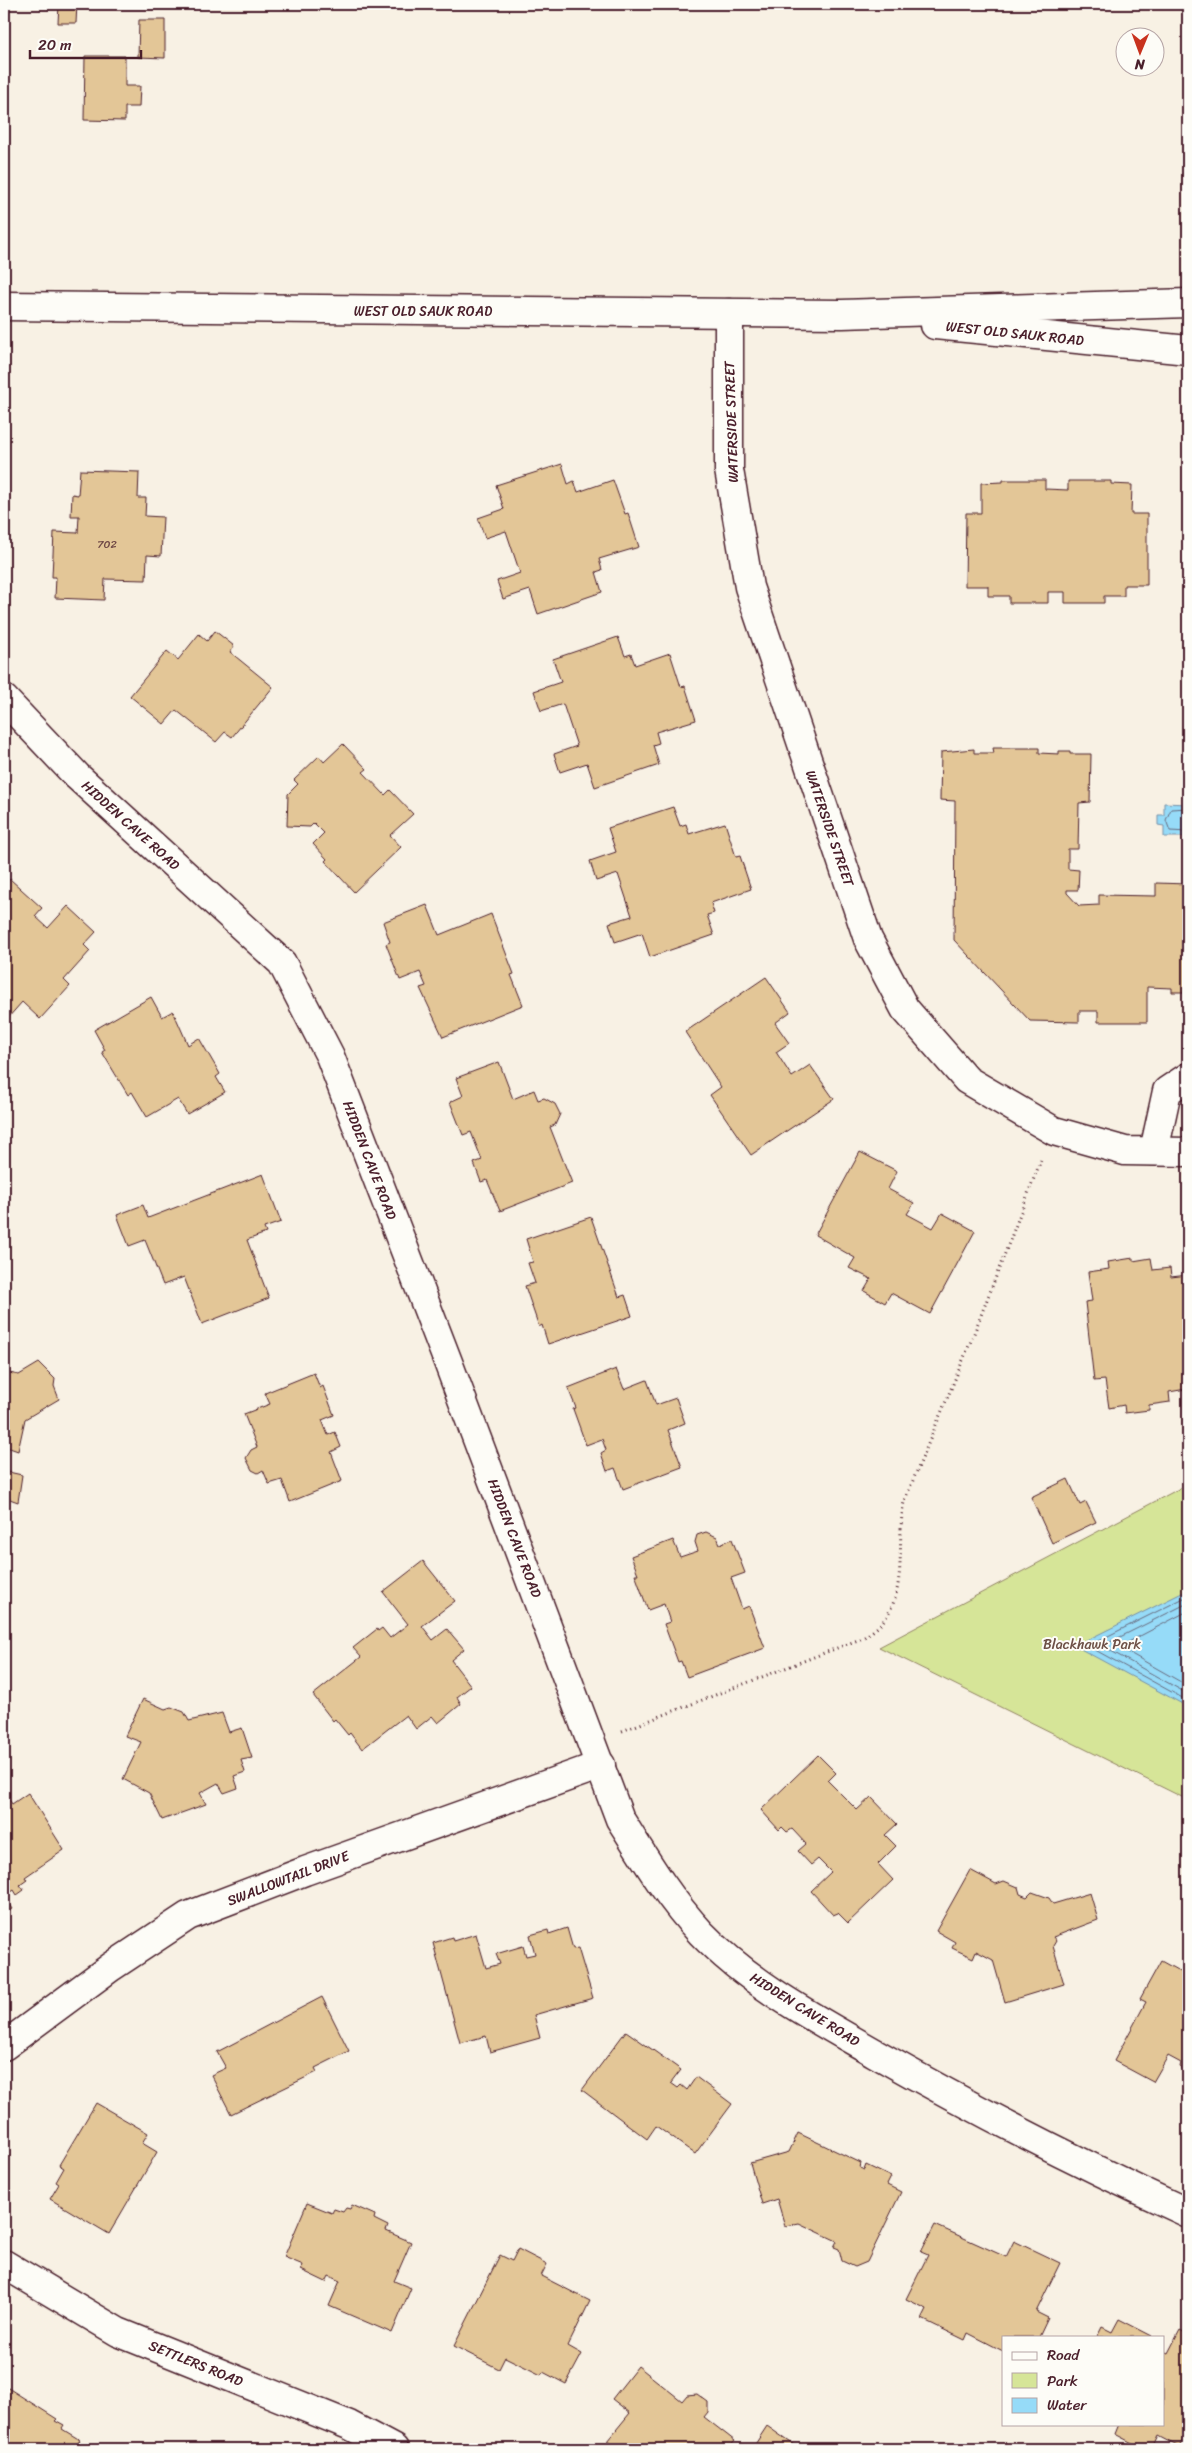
<svg xmlns="http://www.w3.org/2000/svg" width="1192" height="2453" font-family="Sriracha,sans-serif">
	<style>
		.green { fill: #d6e598; stroke: #908262 }
		.water { fill: #96dbf8; stroke: #7890a6 }
		.lines { fill: none; stroke-linecap: round; stroke-linejoin: round }
		.shore { stroke: #686a7d; stroke-width: 1 }
		.building { fill: #e3c697; stroke: #4a1f2b }
		.minor-casing { stroke: #4a1f2b; stroke-width: 31 }
		.path { stroke: #4a1f2b; stroke-width: 3; stroke-dasharray: 1 4; stroke-linecap: butt }
		.minor { stroke: #fdfcf7; stroke-width: 28 }
		.labels { text-anchor: middle; stroke-width: 4; stroke-linejoin: round; paint-order: stroke }
		.number-label { font-size: 11px; fill: #704946 }
		.street-label { font-size: 14px; fill: #4a1f2b; stroke: #fdfcf7 }
		.park-label { font-size: 14px; fill: #6d5046; stroke: #fdfcf7 }
	</style>
	<rect width="100%" height="100%" fill="#f8f1e4"/>
	<filter id="ink" filterUnits="userSpaceOnUse"><feTurbulence type="fractalNoise" baseFrequency=".02" numOctaves="2"/><feDisplacementMap in="SourceGraphic" scale="10" xChannelSelector="R" yChannelSelector="G"/><feConvolveMatrix kernelMatrix="1 2 1 2 8 2 1 2 1" color-interpolation-filters="sRGB"/></filter>
	<g filter="url(#ink)">
		<!-- green -->
		<path class="green" d="M1188 1484V1800L879 1647Z"/>
		<!-- water -->
		<g class="water">
			<path d="M1164 803 1188 804V837H1164V826L1158 825V815H1164Z"/>
			<path d="M1188 1590V1707L1075 1646Z"/>
		</g>
		<g class="lines">
			<!-- shore -->
			<g class="shore">
				<path d="M1188 808 1171 809 1166 820 1170 831 1188 832"/>
				<path d="M1188 1596 1088 1646 1188 1701"/>
				<path d="M1188 1603 1102 1646 1188 1694"/>
				<path d="M1188 1611 1119 1647 1188 1686"/>
			</g>
		</g>
		<!-- building -->
		<g class="building">
			<path d="M59 4H77L76 23H58Z"/>
			<path d="M139 20H165V58L138 57Z"/>
			<path d="M85 56H125V86H140L139 107H125V121L84 120Z"/>
			<path d="M562 464 568 484 574 481 578 492 613 480 625 514 628 513 639 547 599 559 602 570 596 572 602 592 538 614 530 590 503 599 497 581 520 573 506 531 485 538 478 518 504 509 496 485Z"/>
			<path d="M80 470 139 472 138 498H146L145 516 163 517 161 556 147 555 146 580 105 579 104 600 55 598 56 577H52L54 532 78 533 79 516H71L72 494 78 495Z"/>
			<path d="M1003 480H1045V489L1068 490V481H1111V484L1132 485 1131 514H1147V585H1124V596H1104V603H1065V592H1048V603H1009V596H988V586H965L966 513H981V483L1003 482Z"/>
			<path d="M215 631 234 646 230 652 273 687 232 737 225 732 216 742 176 710 164 724 130 696 167 651 178 660 199 634 207 641Z"/>
			<path d="M618 637 625 656 631 654 635 665 670 653 681 687 685 686 696 720 656 732 659 743 653 745 659 765 595 787 587 763 560 772 554 754 577 746 563 704 541 711 534 691 561 682 553 659Z"/>
			<path d="M343 744 367 769 363 772 385 795 390 790 413 814 390 835 401 847 354 892 325 861 327 859 313 844 324 833 314 823 310 827 287 826 288 794 298 784 294 780 319 756 324 762Z"/>
			<path d="M993 748H1039V753L1059 754V751H1070V754H1091L1090 802 1079 803 1078 849H1068V869L1079 870 1078 890H1067V893L1079 906 1099 905V895L1156 896V883L1188 884V992H1172V988L1147 987V1022H1098V1011H1079V1022L1030 1021 954 940 955 801 940 800 941 752 974 749V753H994Z"/>
			<path d="M673 807 680 826 686 824 689 834 725 823 736 857 740 856 751 889 711 903 714 913 707 915 714 935 650 957 642 933 615 942 609 923 632 916 618 874 596 881 590 861 616 852 608 828Z"/>
			<path d="M10 879 42 908 35 916 48 928 68 906 96 932 84 945 90 951 64 980 70 986 40 1019 22 1002 7 1019 4 1015V887Z"/>
			<path d="M427 905 439 935 491 914 514 974 511 975 523 1005 443 1037 420 988 426 986 420 972 400 980 386 944 390 942 383 922Z"/>
			<path d="M766 977 790 1012 775 1023 789 1043 776 1052 792 1077 810 1065 834 1099 751 1155 710 1095 721 1087 685 1032Z"/>
			<path d="M151 997 162 1017 173 1011 188 1045 199 1038 220 1074 216 1077 225 1092 187 1114 178 1099 147 1117 132 1092 128 1095 102 1052 105 1050 94 1030Z"/>
			<path d="M499 1062 513 1099 534 1090 538 1100 544 1098 555 1104 560 1114 555 1125 550 1127 572 1183 500 1211 487 1180 481 1182 474 1163 482 1160 471 1132 463 1135 450 1102 463 1096 456 1078Z"/>
			<path d="M860 1152 897 1171 888 1189 914 1203 907 1214 933 1228 942 1213 975 1231 930 1314 891 1293 885 1303 864 1291 871 1279 849 1268 855 1258 815 1235Z"/>
			<path d="M263 1174 281 1222 264 1228 266 1233 247 1240 269 1298 202 1324 184 1277 163 1285 145 1240 129 1246 117 1215 143 1205 148 1218Z"/>
			<path d="M591 1217 619 1297 625 1295 632 1316 548 1344 542 1325 539 1327 525 1286 535 1283 528 1263 533 1262 526 1239Z"/>
			<path d="M1133 1258V1261L1151 1258 1153 1270 1170 1268 1171 1277 1188 1275V1379L1185 1380 1186 1389 1169 1392 1170 1402 1149 1405V1410L1125 1413 1124 1405 1109 1408 1105 1380 1094 1381 1085 1302 1092 1301 1088 1272 1109 1269 1108 1262Z"/>
			<path d="M39 1363 55 1379 54 1386 59 1399 25 1419 18 1451 4 1446V1372L19 1375Z"/>
			<path d="M616 1369 624 1389 647 1380 656 1405 676 1398 685 1423 668 1430 682 1467 623 1489 615 1468 607 1471 601 1453 606 1450 602 1439 586 1445 573 1409 576 1408 568 1388Z"/>
			<path d="M314 1373 320 1388 323 1386 334 1415 322 1420 328 1435 335 1432 341 1447 331 1452 342 1481 290 1502 282 1480 269 1484 263 1470 258 1473 252 1470 246 1458 251 1450 257 1447 244 1414 270 1404 265 1393Z"/>
			<path d="M4 1471 22 1475 18 1502 7 1498 4 1508Z"/>
			<path d="M1068 1479 1080 1505 1086 1502 1096 1522 1052 1543 1031 1497Z"/>
			<path d="M706 1532 717 1537 720 1544 732 1539 745 1573 731 1578 742 1609 749 1606 765 1648 687 1677 681 1661 678 1662 664 1624 670 1622 664 1604 648 1610 635 1574H638L631 1556 673 1540 680 1557 698 1551 695 1542 697 1535Z"/>
			<path d="M423 1561 455 1601 422 1626 433 1640 447 1629 464 1649 451 1660 471 1686 457 1697 461 1704 438 1723 432 1716 416 1729 406 1715 362 1749 350 1733 348 1735 335 1719 333 1721 313 1695 361 1657 353 1648 377 1629 378 1631 382 1628 390 1638 408 1624 383 1592Z"/>
			<path d="M143 1699 165 1709 171 1707 184 1712 189 1721 222 1713 229 1732 242 1728 252 1758 241 1760 245 1772 234 1776 238 1788 224 1793 218 1783 200 1793 206 1804 162 1820 149 1793 123 1779 141 1742 125 1736Z"/>
			<path d="M818 1755 836 1773 828 1781 857 1810 871 1797 897 1824 885 1835 896 1846 878 1864 893 1880 848 1923 838 1913 833 1915 811 1891 831 1872 818 1859 811 1865 798 1851 806 1844 792 1829 787 1832 782 1827 779 1830 761 1810Z"/>
			<path d="M4 1792 12 1804 28 1793 64 1850 25 1877 27 1880 20 1885 24 1890 17 1895 14 1890 4 1897 12 1909 4 1914Z"/>
			<path d="M970 1870 996 1884 1004 1881 1018 1887 1020 1894 1027 1897 1032 1892 1049 1898 1053 1904 1090 1893 1098 1920 1053 1937 1056 1941 1053 1946 1064 1984 1005 2002 993 1960 976 1951 973 1958 952 1948 955 1942 936 1931Z"/>
			<path d="M567 1928 573 1949 578 1948 593 1998 534 2015 540 2038 490 2052 486 2036 460 2043 433 1943 452 1937 453 1941 476 1934 486 1968 500 1964 496 1954 523 1946 526 1956 535 1954 530 1935 548 1930 549 1934Z"/>
			<path d="M1161 1961 1188 1976V2072L1180 2067 1181 2063 1168 2056 1153 2082 1114 2061 1146 2002 1140 1999Z"/>
			<path d="M322 1997 349 2051 315 2068 317 2072 231 2114 211 2075 226 2068 217 2052Z"/>
			<path d="M626 2031 681 2070 671 2083 678 2088 681 2085 687 2090 696 2077 732 2104 695 2154 656 2126 647 2139 582 2090Z"/>
			<path d="M96 2103 148 2133 142 2143 157 2152 109 2234 50 2199 59 2184 56 2182 64 2168 59 2165Z"/>
			<path d="M798 2133 861 2163 860 2168 864 2170 866 2165 891 2177 887 2185 901 2192 867 2262 855 2267 842 2261 839 2249 834 2247 837 2241 799 2223 785 2226 777 2199 762 2204 750 2163 789 2152Z"/>
			<path d="M307 2203 332 2213 334 2209 343 2212 346 2208 350 2209 352 2205 375 2215 374 2219 388 2226 386 2231 411 2242 394 2281 411 2288 392 2333 329 2306 340 2281 329 2276 326 2282 301 2270 303 2265 284 2257Z"/>
			<path d="M935 2225 1006 2257 1014 2241 1060 2263 1036 2312 1048 2318 1039 2337H1003V2351L968 2333 965 2340 922 2319 927 2309 906 2299 928 2255 921 2252Z"/>
			<path d="M518 2249 547 2264 541 2276 590 2301 568 2346 582 2354 566 2384 543 2372 541 2375 505 2357 499 2369 454 2346 500 2255 512 2261Z"/>
			<path d="M1119 2319 1152 2336 1151 2337H1097L1102 2327 1112 2332Z"/>
			<path d="M1180 2330 1188 2334V2431L1179 2447 1158 2436 1152 2449H1144L1115 2434 1119 2424H1163V2351L1168 2353Z"/>
			<path d="M638 2366 682 2401 687 2395 697 2394 708 2402V2412L704 2417 735 2441 728 2449H618L607 2441 630 2413 612 2399Z"/>
			<path d="M8 2388 57 2419 55 2421 64 2426 62 2429 80 2440 74 2449H4V2389Z"/>
			<path d="M767 2426 784 2438 800 2449H752Z"/>
		</g>
		<g class="lines">
			<!-- minor casing -->
			<g class="minor-casing">
				<g id="minor">
					<path d="M4 306 842 314 1188 303"/>
					<path d="M729 313V470L749 587 868 939 905 1009 967 1080 1054 1131 1125 1151 1188 1152"/>
					<path d="M935 325 1188 350"/>
					<path d="M4 699 77 776 282 963 330 1056 448 1362 620 1819C645 1859 669 1899 701 1933 750 1984 814 2018 875 2053 977 2111 1081 2164 1188 2213"/>
					<path d="M1154 1151 1167 1091 1188 1077"/>
					<path d="M4 2046 111 1967 188 1916 305 1871 601 1765"/>
					<path d="M4 2264 118 2332 349 2425 394 2449"/>
				</g>
			</g>
			<!-- path -->
			<path class="path" d="M622 1731 863 1638C870 1633 879 1627 884 1620 908 1589 896 1540 904 1502L973 1336 1041 1160"/>
			<!-- minor -->
			<use href="#minor" class="minor"/>
		</g>
	</g>
	<g class="labels">
		<!-- number labels -->
		<g class="number-label">
			<text x="107" y="548">702</text>
		</g>
		<!-- street labels -->
		<g class="street-label">
			<text x="423" y="316">WEST OLD SAUK ROAD</text>
			<text transform="translate(1015 333) rotate(6)" y="5">WEST OLD SAUK ROAD</text>
			<text transform="translate(731 422) rotate(-92)" y="5">WATERSIDE STREET</text>
			<text transform="translate(131 825) rotate(42)" y="5">HIDDEN CAVE ROAD</text>
			<text transform="translate(830 828) rotate(71)" y="5">WATERSIDE STREET</text>
			<text transform="translate(370 1160) rotate(69)" y="5">HIDDEN CAVE ROAD</text>
			<text transform="translate(515 1538) rotate(69)" y="5">HIDDEN CAVE ROAD</text>
			<text transform="translate(288 1878) rotate(-21)" y="5">SWALLOWTAIL DRIVE</text>
			<text transform="translate(805 2009) rotate(32)" y="5">HIDDEN CAVE ROAD</text>
			<text transform="translate(196 2363) rotate(22)" y="5">SETTLERS ROAD</text>
		</g>
		<!-- park labels -->
		<g class="park-label">
			<text x="1092" y="1649">Blackhawk Park</text>
		</g>
	</g>
	<!-- margin -->
	<rect width="1192" height="2453" fill="none" stroke="#fdfcf7" stroke-width="20"/>
	<rect x="10" y="10" width="1172" height="2433" fill="none" stroke="#4a1f2b" stroke-width="2" filter="url(#ink)"/>
	<!-- legend -->
	<rect x="1002" y="2336" width="162" height="90" fill="#fdfcf7" stroke="#b5a4a5"/>
	<rect x="1012" y="2352" width="25" height="8" fill="#fdfcf7" stroke="#b5a4a5"/>
	<text x="1047" y="2360" font-size="15" fill="#4a1f2b">Road</text>
	<rect x="1012" y="2373" width="25" height="15" fill="#d6e598" stroke="#b5a4a5"/>
	<text x="1047" y="2386" font-size="15" fill="#4a1f2b">Park</text>
	<rect x="1012" y="2398" width="25" height="15" fill="#96dbf8" stroke="#b5a4a5"/>
	<text x="1047" y="2410" font-size="15" fill="#4a1f2b">Water</text>
	<!-- north arrow -->
	<g transform="translate(1140 52) rotate(181)"><circle r="24" fill="#fdfcf7" stroke="#b5a4a5"/>
	<path d="M0-4L9 19L0 12L-9 19Z" fill="#c8321e"/>
	<text y="-8" font-size="14" font-weight="bold" text-anchor="middle" fill="#4a1f2b">N</text>
	</g>
	<!-- scale -->
	<path d="M30 50v8h111v-8" fill="none" stroke="#4a1f2b" stroke-width="2.5"/>
	<text x="38" y="50" font-size="15" fill="#4a1f2b" stroke="#fdfcf7" stroke-width="4" paint-order="stroke">20 m</text>
</svg>
